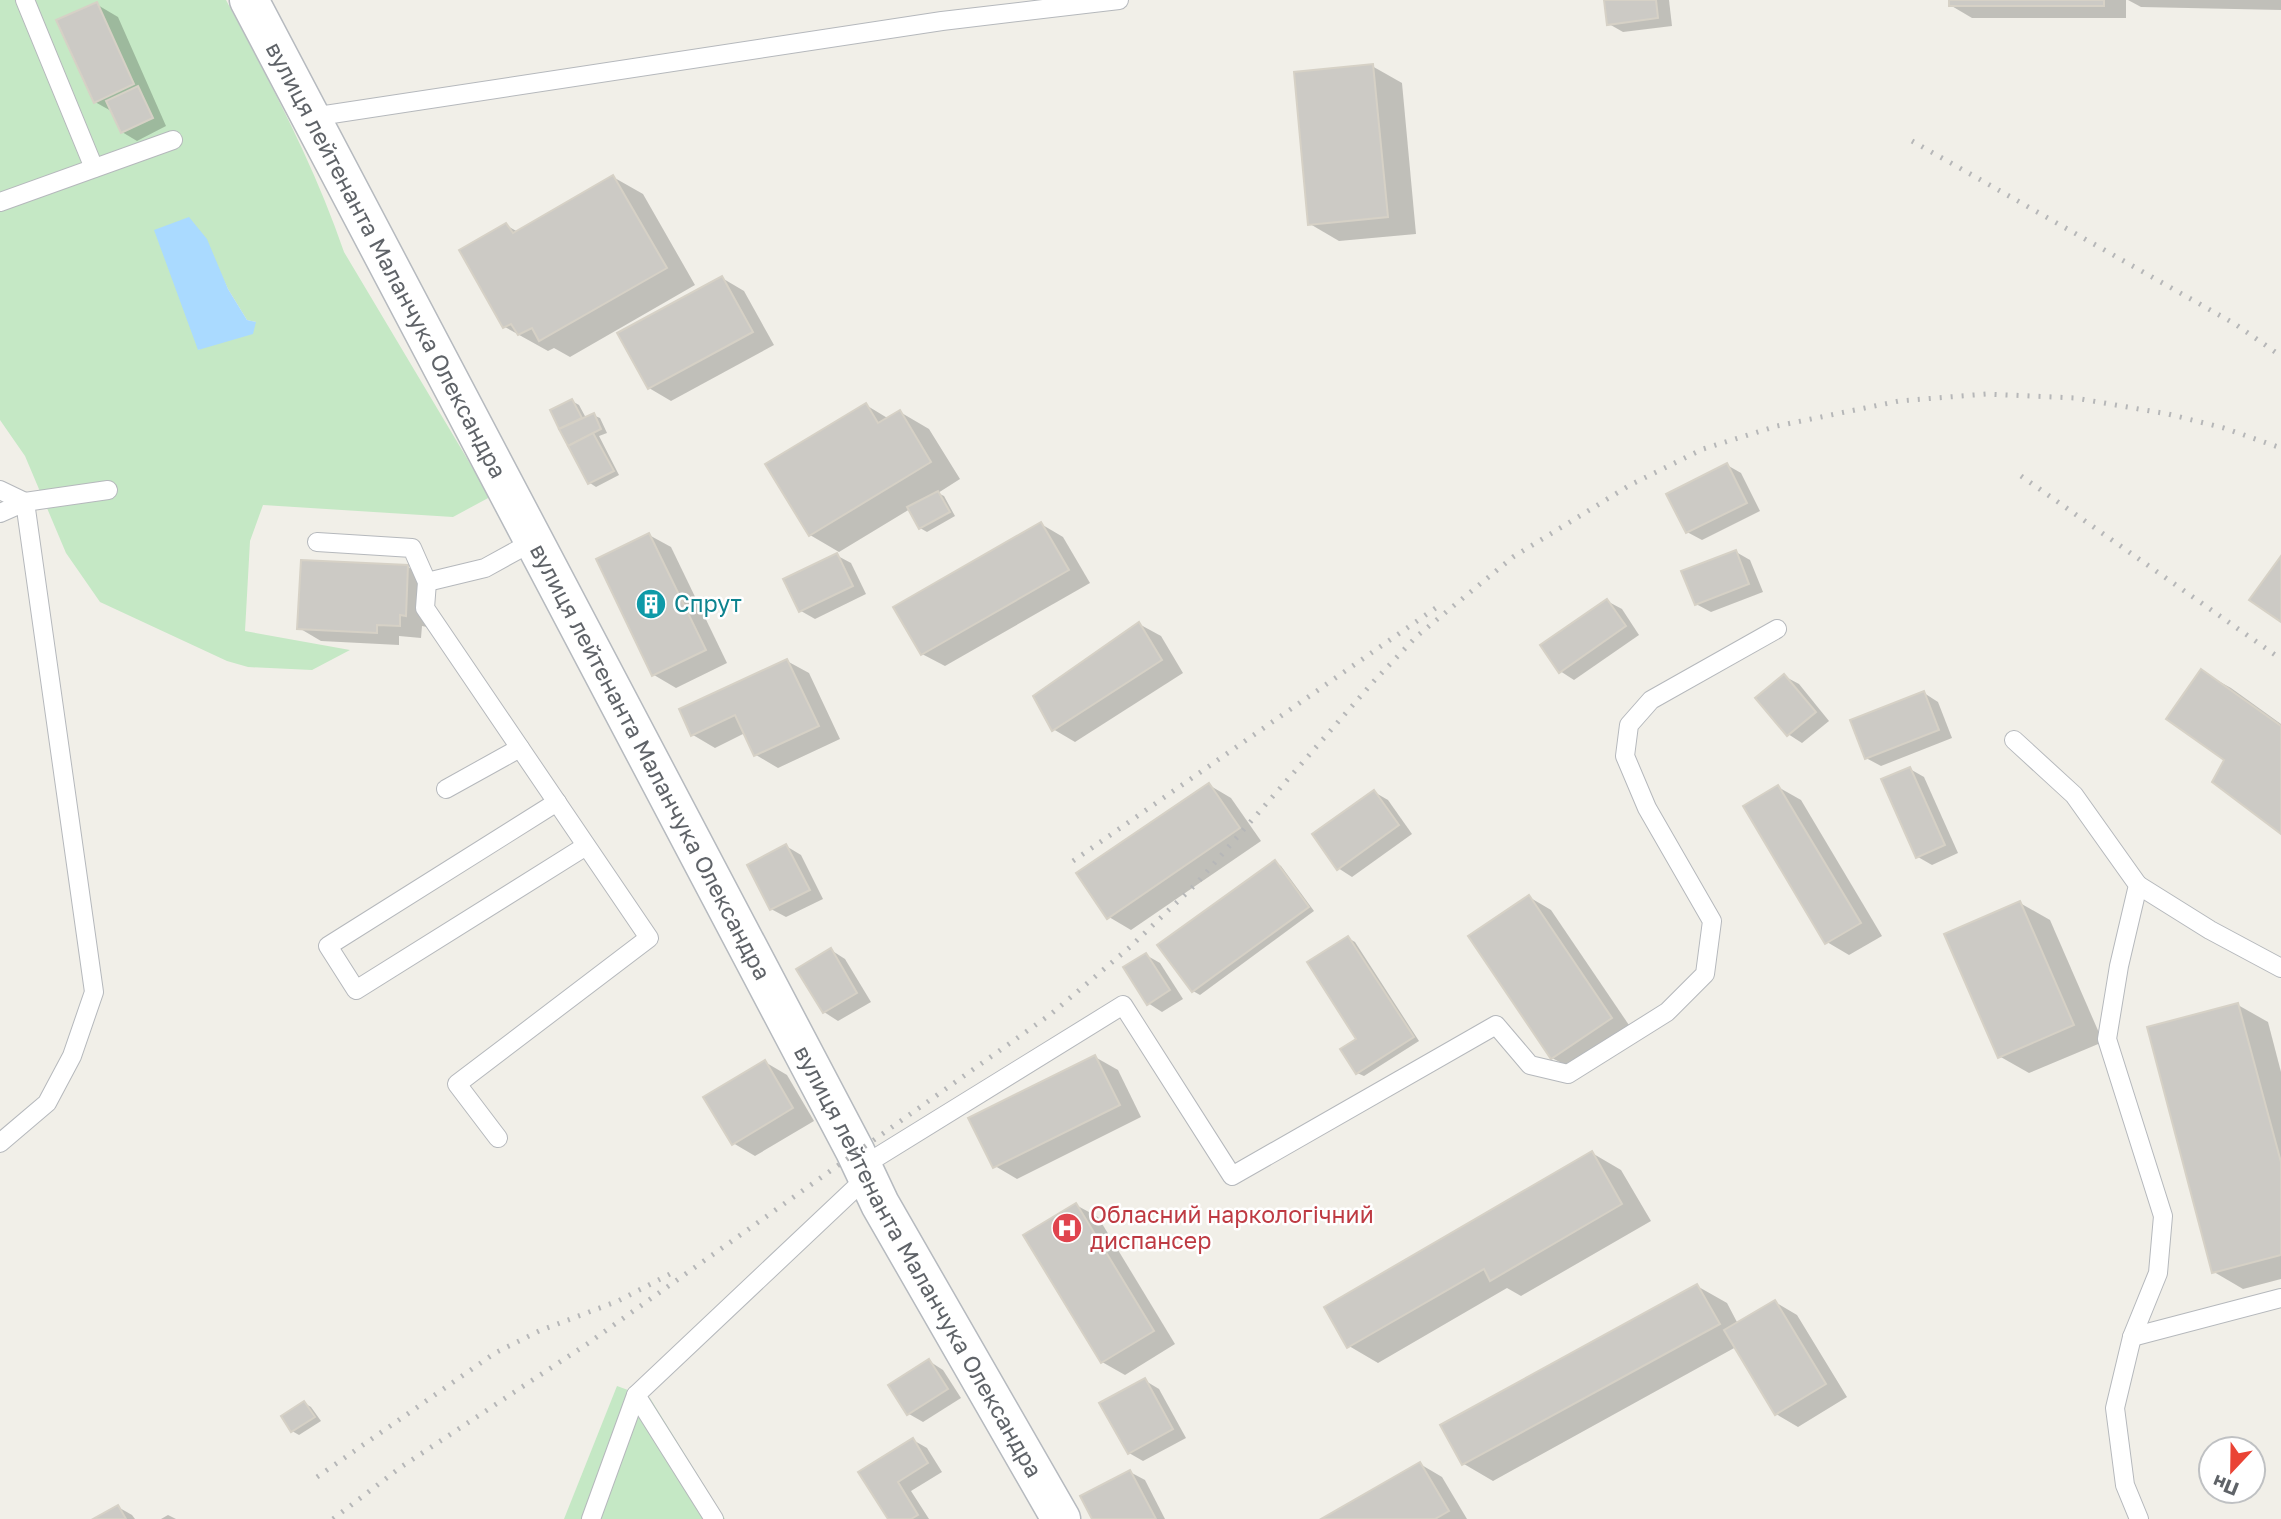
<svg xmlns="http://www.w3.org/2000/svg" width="2281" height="1519" font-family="'Golos Text',sans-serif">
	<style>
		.green { fill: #c5e8c5; fill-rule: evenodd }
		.water { fill: #aadaff }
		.shadow { fill: #0003 }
		.building { fill: #cccac5; stroke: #d6d1c6; stroke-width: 2 }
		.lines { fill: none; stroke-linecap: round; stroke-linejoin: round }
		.lane-casing { stroke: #b5b8bc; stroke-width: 20 }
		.secondary-casing { stroke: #b6babf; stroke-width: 41 }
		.lane { stroke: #fff; stroke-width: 18 }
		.secondary { stroke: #fff; stroke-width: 38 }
		.rail { stroke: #b6b7b8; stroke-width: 5; stroke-dasharray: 2 9; stroke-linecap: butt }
		.labels { text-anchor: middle; stroke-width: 5; stroke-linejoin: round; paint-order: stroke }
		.street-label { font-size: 23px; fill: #5f6368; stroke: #fff }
		.culture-label { font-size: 23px; fill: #0d838f; stroke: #fff; text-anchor: start }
		.health-label { font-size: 23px; fill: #be3a42; stroke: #fff; text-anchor: start }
	</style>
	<rect width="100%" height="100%" fill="#f1efe8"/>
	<!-- green -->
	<g class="green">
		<path d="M0 0H226C270 82 314 164 344 252L490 497 453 517 263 505 250 541 245 631 350 650 312 670 248 667 227 661 100 602 66 553 25 456 0 420ZM217 266 228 289 247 320 256 322 198 350Z"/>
		<path d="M617 1386 650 1398 725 1519H564Z"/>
	</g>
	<!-- water -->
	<path class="water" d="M189 217 207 239 228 289 247 320 256 322 253 334 198 350 154 230Z"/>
	<!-- shadow -->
	<g class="shadow">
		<path d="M1606 0H1669L1672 26 1623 32 1609 24Z"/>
		<path d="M1950 0H2126V18H1972L1950 5Z"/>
		<path d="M2128 0H2281V10L2141 7Z"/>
		<path d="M96 4 118 17 166 126 137 141 122 132 113 112 95 102Z"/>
		<path d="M1372 66 1402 83 1416 234 1339 241 1310 224Z"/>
		<path d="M613 177 643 194 695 285 570 357 554 348 548 351 505 327 506 225 518 232Z"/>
		<path d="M722 278 744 291 774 345 671 401 649 388Z"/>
		<path d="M572 401 579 405 586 418 593 415 600 418 607 433 599 436 619 475 596 487 590 483 552 411Z"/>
		<path d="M866 405 889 419 900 412 929 429 960 479 938 493 944 496 955 516 927 532 920 528 910 509 839 552 810 535Z"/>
		<path d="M1727 465 1741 473 1760 511 1702 540 1687 532Z"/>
		<path d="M1041 524 1063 537 1090 583 945 666 922 654Z"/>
		<path d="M649 535 671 547 727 663 676 688 654 675Z"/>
		<path d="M1736 552 1750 560 1763 592 1711 612 1696 604Z"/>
		<path d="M836 555 851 563 866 594 815 619 801 611Z"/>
		<path d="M303 561 408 567 430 580 427 627 422 626 421 638 399 636V645L321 641 299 628Z"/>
		<path d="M1607 601 1622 609 1639 635 1574 680 1560 671Z"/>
		<path d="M1139 624 1161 636 1183 673 1075 742 1053 729Z"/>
		<path d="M787 661 809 673 840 739 778 768 756 755 745 733 715 748 693 735Z"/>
		<path d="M2202 672 2231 688 2281 724V832Z"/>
		<path d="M1784 676 1799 684 1829 721 1802 743 1788 734Z"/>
		<path d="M1924 693 1938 702 1952 738 1881 766 1866 758Z"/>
		<path d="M1910 769 1924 777 1958 853 1932 865 1918 857Z"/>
		<path d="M1209 785 1231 798 1261 841 1131 930 1109 917Z"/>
		<path d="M1778 787 1801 800 1882 936 1849 955 1827 942Z"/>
		<path d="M1374 792 1388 800 1412 834 1352 877 1338 868Z"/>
		<path d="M786 846 801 855 823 899 786 917 771 909Z"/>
		<path d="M1275 862 1281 866 1314 911 1200 995 1193 991Z"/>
		<path d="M1529 897 1551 910 1633 1031 1575 1070 1552 1058Z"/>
		<path d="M2020 903 2050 920 2103 1042 2029 1073 1999 1056Z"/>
		<path d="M1348 938 1355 942 1419 1041 1364 1076 1357 1073 1359 1039Z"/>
		<path d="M831 950 845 959 871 1002 838 1021 824 1012Z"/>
		<path d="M1146 955 1160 963 1183 999 1162 1012 1148 1003Z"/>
		<path d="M2238 1005 2268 1022 2281 1072V1279L2243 1289 2214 1272Z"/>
		<path d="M1095 1057 1118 1070 1141 1117 1017 1179 995 1166Z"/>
		<path d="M765 1062 787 1075 814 1121 755 1156 733 1143Z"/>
		<path d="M1592 1153 1621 1170 1651 1221 1521 1296 1507 1288 1378 1363 1349 1346Z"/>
		<path d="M1076 1205 1098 1217 1175 1344 1125 1375 1102 1362Z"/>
		<path d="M1697 1286 1727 1303 1738 1324 1775 1302 1797 1315 1847 1397 1798 1427 1776 1414 1736 1347 1493 1481 1464 1464Z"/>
		<path d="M929 1361 943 1370 961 1398 923 1422 909 1414 891 1386Z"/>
		<path d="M1144 1380 1159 1389 1186 1438 1143 1461 1129 1453Z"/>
		<path d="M304 1403 311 1407 321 1421 299 1435 292 1431 283 1417Z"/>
		<path d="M913 1440 927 1448 942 1472 911 1491 929 1519H890L861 1473Z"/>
		<path d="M1420 1464 1442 1477 1467 1519H1325Z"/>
		<path d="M1130 1472 1145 1480 1165 1519H1094Z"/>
		<path d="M118 1507 132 1515 135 1519H97Z"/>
		<path d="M168 1515 176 1519H161Z"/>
	</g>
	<!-- building -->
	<g class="building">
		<path d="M1604 0H1656L1658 18 1607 25Z"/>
		<rect x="1949" y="0" width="155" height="6"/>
		<path d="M97 2 134 84 94 103 56 20Z"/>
		<path d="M1373 64 1388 217 1308 225 1294 72Z"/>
		<path d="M138 86 153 118 121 133 106 101Z"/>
		<path d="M613 175 667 268 539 341 532 328 518 335 511 324 503 328 459 250 506 223 513 233Z"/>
		<path d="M722 276 753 332 648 389 617 333Z"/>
		<path d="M572 399 582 418 559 429 550 410Z"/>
		<path d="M866 403 878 423 900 410 931 462 809 536 765 464Z"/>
		<path d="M594 413 601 429 568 446 559 429Z"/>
		<path d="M593 433 614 471 588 484 568 446Z"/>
		<path d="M1727 463 1747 503 1686 533 1666 494Z"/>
		<path d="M938 491 950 512 919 529 907 507Z"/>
		<path d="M1041 522 1069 570 921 655 893 607Z"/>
		<path d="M649 533 706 650 652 676 596 559Z"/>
		<path d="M1736 550 1749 584 1695 605 1681 571Z"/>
		<path d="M837 553 853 586 799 612 783 579Z"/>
		<path d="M2281 556V622L2249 600Z"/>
		<path d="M301 560 408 565 406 616 400 615V626L377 625V633L297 629Z"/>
		<path d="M1607 599 1626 626 1559 673 1540 645Z"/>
		<path d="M1139 622 1162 660 1052 731 1033 696Z"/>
		<path d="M787 659 819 726 754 756 735 715 691 736 679 709Z"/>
		<path d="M2201 669 2281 726V834L2212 782 2224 760 2166 719Z"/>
		<path d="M1784 674 1816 712 1787 736 1755 698Z"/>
		<path d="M1924 691 1939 730 1865 759 1850 720Z"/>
		<path d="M1910 767 1945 845 1916 858 1881 779Z"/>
		<path d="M1209 783 1240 828 1107 919 1076 873Z"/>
		<path d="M1778 785 1861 923 1825 944 1743 806Z"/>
		<path d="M1374 790 1399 825 1337 870 1312 834Z"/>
		<path d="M786 844 810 890 770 910 747 865Z"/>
		<path d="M1275 860 1309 907 1192 992 1157 945Z"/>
		<path d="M1529 895 1612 1018 1551 1059 1468 936Z"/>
		<path d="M2020 901 2074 1025 1998 1058 1944 934Z"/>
		<path d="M1348 936 1414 1037 1356 1074 1340 1049 1356 1039 1307 962Z"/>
		<path d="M831 948 857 993 823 1013 796 969Z"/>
		<path d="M1146 953 1170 990 1147 1005 1123 967Z"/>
		<path d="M2238 1003 2281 1162V1255L2212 1273 2147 1027Z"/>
		<path d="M1095 1055 1120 1105 993 1168 968 1118Z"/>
		<path d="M765 1060 793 1108 732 1145 703 1097Z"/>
		<path d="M1592 1151 1622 1204 1490 1281 1484 1269 1347 1348 1324 1307Z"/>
		<path d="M1076 1203 1154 1331 1101 1363 1023 1235Z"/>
		<path d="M1697 1284 1720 1324 1462 1465 1440 1425Z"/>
		<path d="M1775 1300 1826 1384 1775 1415 1724 1330Z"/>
		<path d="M929 1359 948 1389 907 1415 888 1385Z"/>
		<path d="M1145 1378 1173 1429 1128 1454 1099 1403Z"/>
		<path d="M304 1401 315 1417 291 1432 281 1416Z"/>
		<path d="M913 1438 928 1463 898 1482 918 1515 911 1519H888L858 1472Z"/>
		<path d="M1420 1462 1449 1511 1435 1519H1321Z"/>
		<path d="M1130 1470 1156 1519H1092L1080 1496Z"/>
		<path d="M118 1505 126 1519H93Z"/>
	</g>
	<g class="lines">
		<!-- lane casing -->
		<g class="lane-casing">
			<g id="lane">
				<path d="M25 0 94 168"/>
				<path d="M312 117 942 21 1119 0"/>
				<path d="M0 202 173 140"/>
				<path d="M0 490 25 502 94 992 72 1056 47 1103 0 1143"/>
				<path d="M0 513 25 502 108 490"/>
				<path d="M317 542 412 548 427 582 425 608 649 938 457 1084 498 1138"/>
				<path d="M427 582 485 568 534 541"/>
				<path d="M2014 740 2074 795 2138 885 2119 966 2107 1039 2163 1216 2158 1273 2132 1337 2115 1408 2125 1485 2139 1519"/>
				<path d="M446 789 520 748"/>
				<path d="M557 802 328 946 356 990 586 846"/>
				<path d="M2138 885 2210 930 2281 968"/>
				<path d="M861 1167 1123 1005 1232 1176 1496 1025 1530 1065 1568 1074 1667 1012 1705 974 1712 921 1647 808 1625 756 1629 725 1651 700 1777 629"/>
				<path d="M2132 1337 2281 1298"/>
				<path d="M591 1519 636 1395"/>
				<path d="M714 1519 636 1395 867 1177"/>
			</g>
		</g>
		<!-- secondary casing -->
		<g class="secondary-casing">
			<g id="secondary">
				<path id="s1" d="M249 0 855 1151 880 1204 1061 1519"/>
			</g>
		</g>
		<!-- lane -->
		<use href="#lane" class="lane"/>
		<!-- secondary -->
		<use href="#secondary" class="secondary"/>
		<!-- rail -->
		<g class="rail">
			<path d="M1912 141 2235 324 2281 356"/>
			<path d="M2021 476 2281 659"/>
			<path d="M1073 861 1440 605"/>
			<path d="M317 1477 495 1353 539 1331 618 1301 670 1274"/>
			<path d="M333 1519 401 1467 587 1344 1051 1014 1130 947 1196 884 1374 681 1417 636 1513 557 1630 485 1703 449 1777 426 1899 401 1986 394 2075 398 2168 414 2224 428 2281 448"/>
		</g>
	</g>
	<!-- icons -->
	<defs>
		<g id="building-disc" transform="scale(1.575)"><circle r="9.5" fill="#0f9aa8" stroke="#fff"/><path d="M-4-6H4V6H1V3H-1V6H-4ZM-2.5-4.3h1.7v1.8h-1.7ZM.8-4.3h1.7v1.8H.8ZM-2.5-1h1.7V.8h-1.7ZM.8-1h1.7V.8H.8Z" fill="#fff"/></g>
		<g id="hospital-disc" transform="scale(1.575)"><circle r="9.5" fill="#e0444e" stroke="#fff"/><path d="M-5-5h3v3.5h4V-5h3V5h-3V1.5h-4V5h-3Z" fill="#fff"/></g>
	</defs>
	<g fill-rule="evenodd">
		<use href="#building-disc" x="651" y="604"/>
		<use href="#hospital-disc" x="1067" y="1228"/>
	</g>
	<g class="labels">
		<!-- street labels -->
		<g class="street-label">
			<text dy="8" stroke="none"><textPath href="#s1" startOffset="294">вулиця лейтенанта Маланчука Олександра</textPath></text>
			<text dy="8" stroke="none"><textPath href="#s1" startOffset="861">вулиця лейтенанта Маланчука Олександра</textPath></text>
			<text dy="8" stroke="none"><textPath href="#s1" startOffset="1428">вулиця лейтенанта Маланчука Олександра</textPath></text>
		</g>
		<!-- culture labels -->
		<g class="culture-label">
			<text x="674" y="612">Спрут</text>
		</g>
		<!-- health labels -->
		<g class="health-label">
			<text x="1090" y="1223">Обласний наркологічний<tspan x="1090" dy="26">диспансер</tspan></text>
		</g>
	</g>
	<!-- north arrow -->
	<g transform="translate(2232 1470) rotate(202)"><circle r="33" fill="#ffffff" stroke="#bfc1c3" stroke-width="2"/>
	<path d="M0-5L12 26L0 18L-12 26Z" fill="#ea4335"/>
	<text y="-10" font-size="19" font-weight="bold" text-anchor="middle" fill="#5f6368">Пн</text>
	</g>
</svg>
